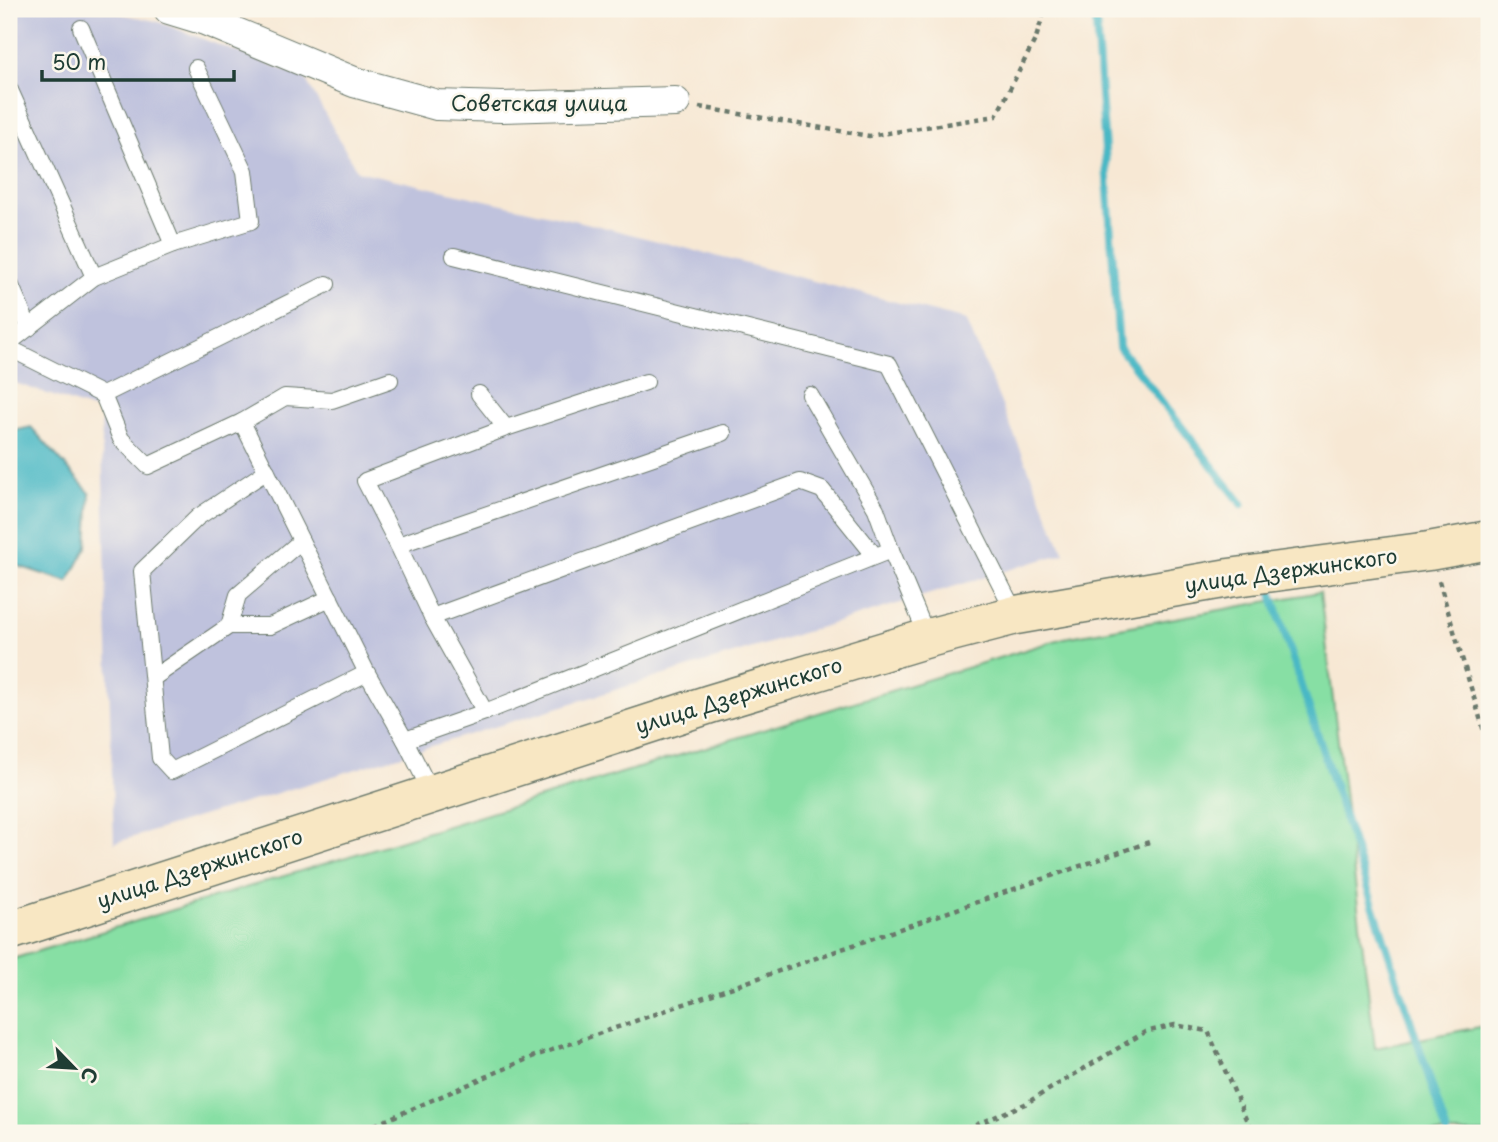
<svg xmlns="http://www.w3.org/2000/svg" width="1498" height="1142" font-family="'Playpen Sans',sans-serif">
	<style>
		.industrial { fill: #bfc2dd }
		.green { fill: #87dfa4; stroke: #538e6c; stroke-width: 2 }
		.water { fill: #4ab8c5; stroke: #347a7c; stroke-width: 2 }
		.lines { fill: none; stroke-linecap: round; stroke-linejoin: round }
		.stream { stroke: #4ab8c5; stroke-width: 8 }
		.lane-casing { stroke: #6b796c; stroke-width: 18 }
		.street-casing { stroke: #6b796c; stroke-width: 32 }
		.secondary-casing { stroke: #6b796c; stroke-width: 41 }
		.path { stroke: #6b796c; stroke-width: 4.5; stroke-dasharray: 5 5; stroke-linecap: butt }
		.lane { stroke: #fff; stroke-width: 16 }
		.street { stroke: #fff; stroke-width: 30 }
		.secondary { stroke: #f8e7c3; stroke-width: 38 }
		.labels { text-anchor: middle; stroke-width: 5; stroke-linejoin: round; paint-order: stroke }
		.street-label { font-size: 21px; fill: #1f3d34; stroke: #fbf7ec }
	</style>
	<rect width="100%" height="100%" fill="#fbf7ec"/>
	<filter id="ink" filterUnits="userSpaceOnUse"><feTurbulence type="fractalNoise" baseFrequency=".0143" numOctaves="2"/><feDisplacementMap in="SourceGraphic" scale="14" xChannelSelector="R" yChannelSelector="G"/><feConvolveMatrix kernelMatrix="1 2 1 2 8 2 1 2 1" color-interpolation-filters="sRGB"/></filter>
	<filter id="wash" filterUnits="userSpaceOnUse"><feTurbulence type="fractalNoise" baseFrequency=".00686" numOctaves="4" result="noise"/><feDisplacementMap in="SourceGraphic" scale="28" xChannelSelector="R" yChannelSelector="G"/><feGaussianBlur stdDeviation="1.57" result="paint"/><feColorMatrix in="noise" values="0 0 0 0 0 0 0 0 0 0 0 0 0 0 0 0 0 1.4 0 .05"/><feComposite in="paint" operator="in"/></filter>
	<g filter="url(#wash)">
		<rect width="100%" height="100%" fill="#f7e8d4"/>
		<!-- industrial -->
		<path class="industrial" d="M9 9H96L156 21 305 78 357 171 599 226 966 320 1064 553 114 843 101 412 9 381Z"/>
		<!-- green -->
		<path class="green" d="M1320 592 1375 1048 1489 1025V1133H9V960L1064 638Z"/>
		<!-- water -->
		<path class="water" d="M31 427 90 493 87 547 68 582 9 563V432Z"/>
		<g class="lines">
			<!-- stream -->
			<g class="stream">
				<path d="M1095 9 1119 347 1242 504"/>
				<path d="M1272 594 1447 1133"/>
			</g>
		</g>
	</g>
	<g filter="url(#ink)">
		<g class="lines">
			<!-- lane casing -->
			<g class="lane-casing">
				<g id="lane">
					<path d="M81 28 173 245"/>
					<path d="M9 88 94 277"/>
					<path d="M454 256 889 364 1016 615"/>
					<path d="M9 281 29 328"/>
					<path d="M9 343 94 277 173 245 251 221 245 171 196 68"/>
					<path d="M9 348 103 395 327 284"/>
					<path d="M479 394 506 428"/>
					<path d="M103 395 121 439 148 466 242 422 367 673 405 740 432 794"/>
					<path d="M810 395 876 509 891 550"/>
					<path d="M242 422 285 397 332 400 390 380"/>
					<path d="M267 471 198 517 142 571 160 758 172 771 367 673"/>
					<path d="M398 545 365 481 506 428 646 382"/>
					<path d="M432 617 398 545 723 433"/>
					<path d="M229 626H270L330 598"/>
					<path d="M153 678 229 626 238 595 301 541"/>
					<path d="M485 712 432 617 800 482 822 490 875 556"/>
					<path d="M405 740 485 712 891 550 928 638"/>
				</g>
			</g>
			<!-- street casing -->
			<g class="street-casing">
				<path id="street" d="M169 9 205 20 354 82 437 105 502 107 675 102"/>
			</g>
			<!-- secondary casing -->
			<g class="secondary-casing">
				<path id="secondary" d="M9 931 710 704 928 638 1016 615 1229 578 1429 551 1489 540"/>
			</g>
			<!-- path -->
			<g class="path">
				<path d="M699 107 869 136 996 116 1036 38 1045 9"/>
				<path d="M1439 581 1489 748"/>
				<path d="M356 1133 532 1057 1152 841"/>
				<path d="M957 1133 1025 1104 1145 1032 1175 1025 1208 1031 1249 1126 1247 1133"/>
			</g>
			<!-- lane -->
			<use href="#lane" class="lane"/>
			<!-- street -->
			<use href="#street" class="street"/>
			<!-- secondary -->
			<use href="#secondary" class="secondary"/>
		</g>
	</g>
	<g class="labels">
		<!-- street labels -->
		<g class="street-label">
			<text x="539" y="111">Советская улица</text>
			<text transform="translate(1291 571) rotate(-8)" y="7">улица Дзержинского</text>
			<text transform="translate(739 696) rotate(-17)" y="7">улица Дзержинского</text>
			<text transform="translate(200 869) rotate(-18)" y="7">улица Дзержинского</text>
		</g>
	</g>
	<!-- margin -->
	<rect width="1498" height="1142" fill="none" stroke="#fbf7ec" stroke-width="35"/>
	<!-- north arrow -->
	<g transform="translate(74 1068) rotate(115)" stroke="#fbf7ec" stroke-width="5" paint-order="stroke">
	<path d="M0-5L12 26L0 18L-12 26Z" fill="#1f3d34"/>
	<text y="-10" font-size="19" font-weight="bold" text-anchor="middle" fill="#1f3d34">С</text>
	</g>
	<!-- scale -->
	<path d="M42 70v10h192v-10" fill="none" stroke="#1f3d34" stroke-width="3.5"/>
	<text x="52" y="70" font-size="21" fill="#1f3d34" stroke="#fbf7ec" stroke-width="5" paint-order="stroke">50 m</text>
</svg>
